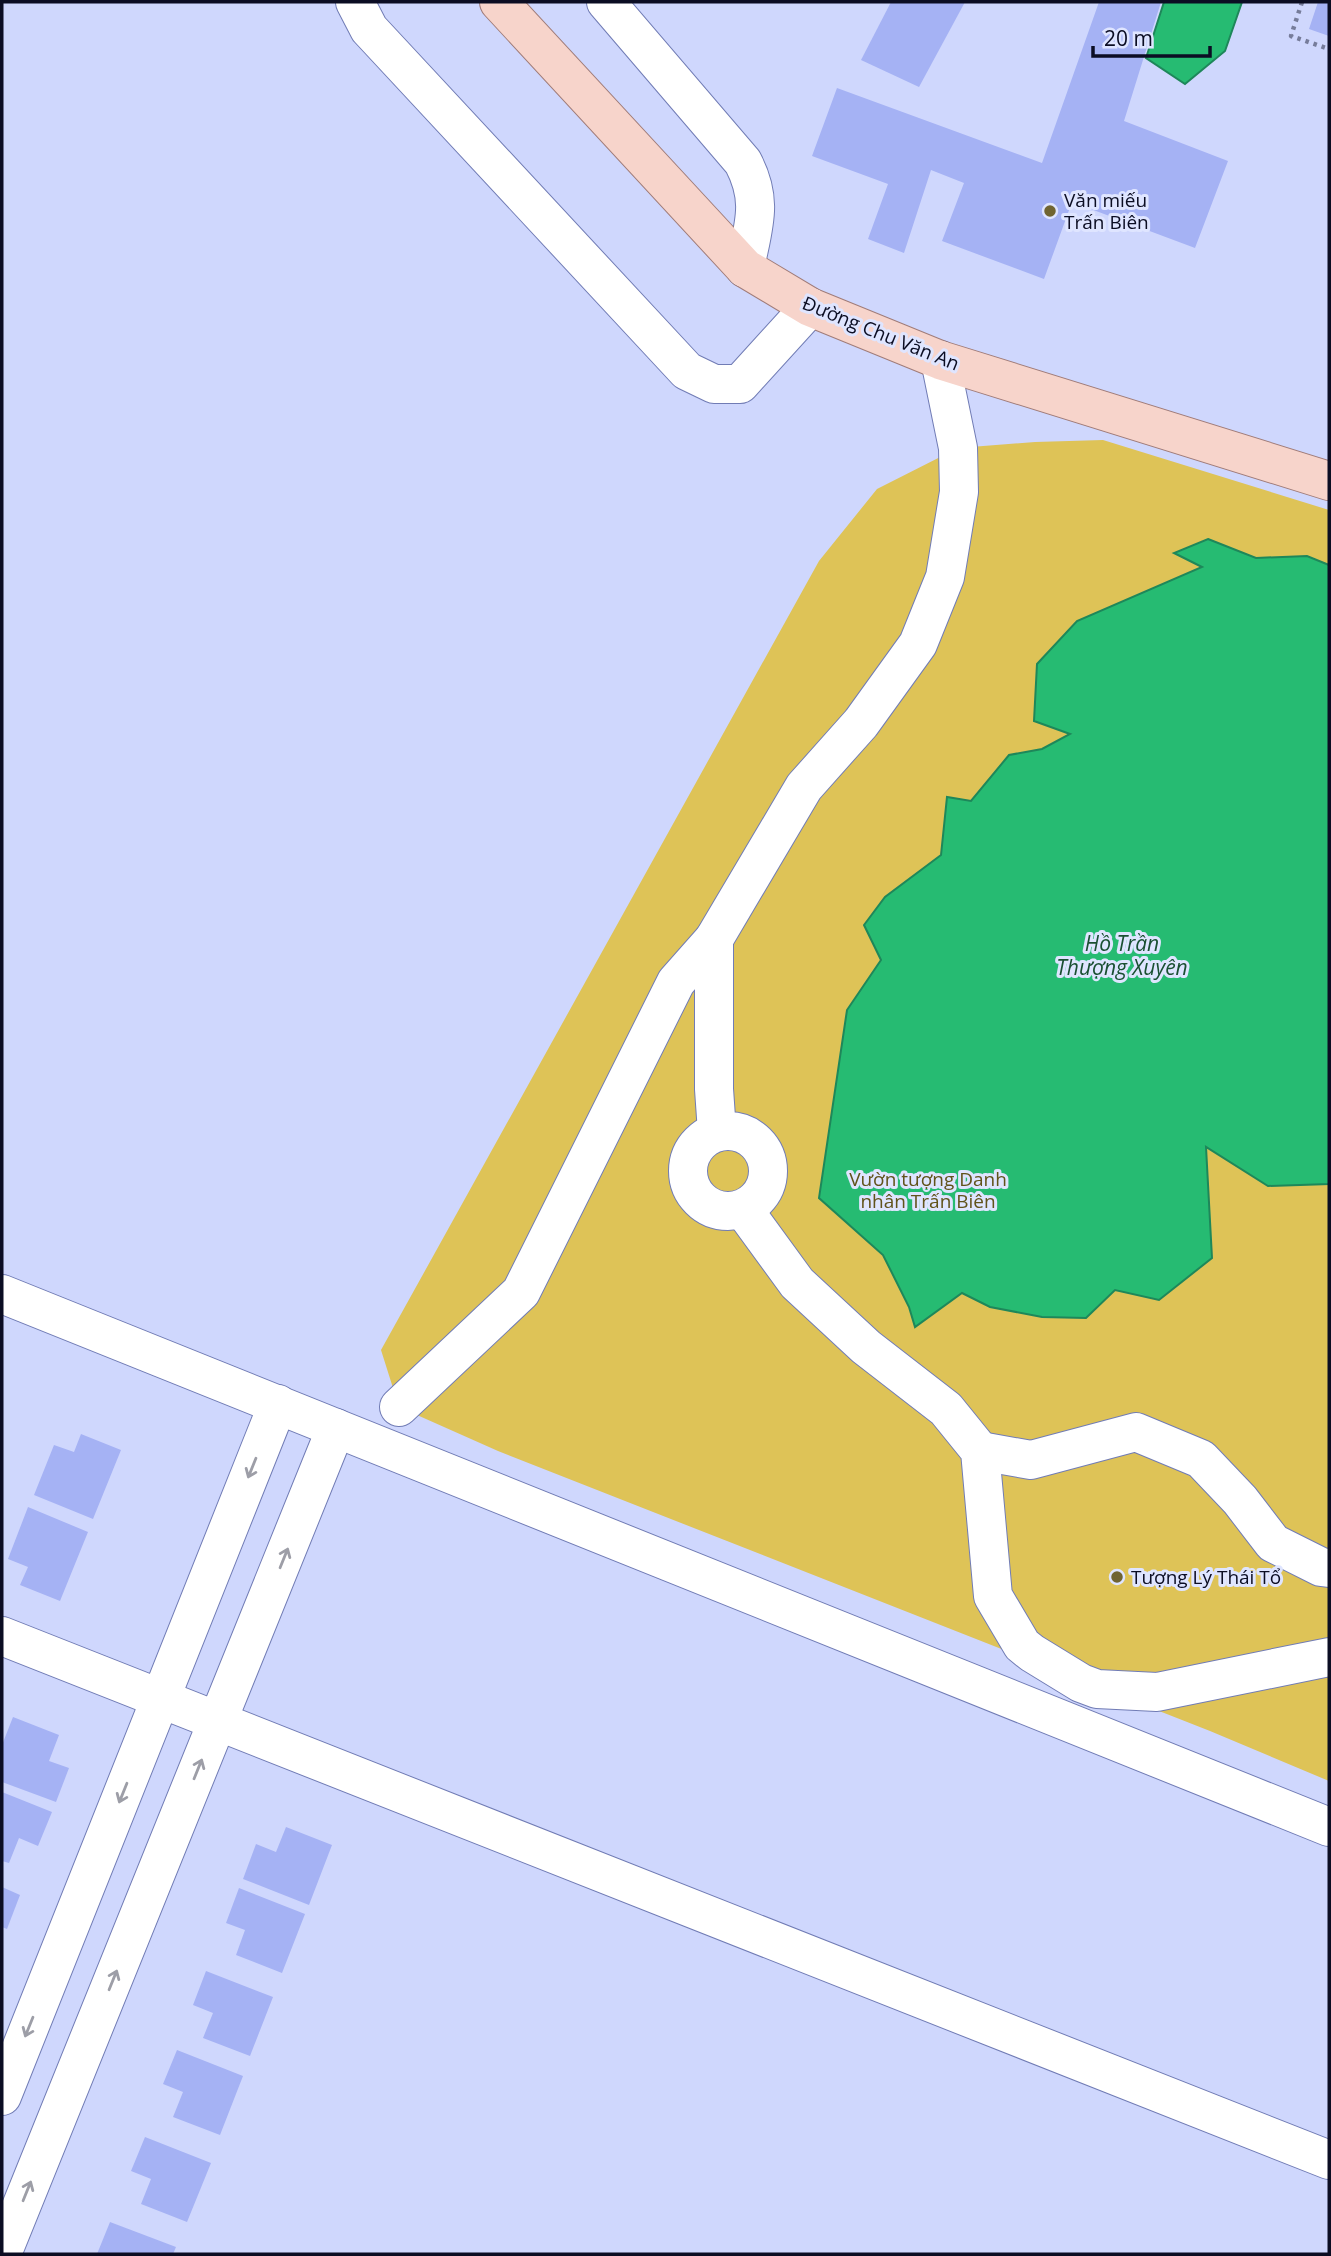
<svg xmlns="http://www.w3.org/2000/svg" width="1331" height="2256" font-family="'Open Sans',sans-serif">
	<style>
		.green { fill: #dec357 }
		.water { fill: #26bb72; stroke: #1e875a; stroke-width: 2 }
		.building { fill: #a5b2f4 }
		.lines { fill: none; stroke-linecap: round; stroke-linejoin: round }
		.minor-casing { stroke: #717cb5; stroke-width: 40 }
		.major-casing { stroke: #a07c79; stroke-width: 40 }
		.path { stroke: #767c9a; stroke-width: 4.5; stroke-dasharray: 3.5 5; stroke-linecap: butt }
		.minor { stroke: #fff; stroke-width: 38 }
		.major { stroke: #f7d4cb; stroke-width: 38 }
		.oneway { stroke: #9d9ea7 }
		.poi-dot { fill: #706431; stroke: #dfe5ff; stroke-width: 2.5 }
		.labels { text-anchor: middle; stroke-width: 6; stroke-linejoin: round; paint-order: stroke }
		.poi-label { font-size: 19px; fill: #0b0d23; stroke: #dfe5ff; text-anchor: start }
		.street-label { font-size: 19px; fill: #0b0d23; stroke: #dfe5ff }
		.park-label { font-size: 19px; fill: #61531b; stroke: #dfe5ff }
		.water-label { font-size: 21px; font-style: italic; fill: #1a5032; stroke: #dfe5ff }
	</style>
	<rect width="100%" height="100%" fill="#cfd7fd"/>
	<!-- green -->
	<path class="green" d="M1103 440 1329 510V1781L1210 1731 498 1451 399 1407 381 1350 819 561 877 489 958 448 1035 442Z"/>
	<!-- water -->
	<g class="water">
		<path d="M1164 2H1242L1225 51 1185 84 1146 58Z"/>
		<path d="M1208 539 1256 558 1307 556 1329 565V1184L1268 1186 1206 1147 1212 1258 1159 1300 1115 1290 1086 1318 1042 1317 990 1307 962 1293 915 1327 909 1307 883 1255 819 1198 847 1010 881 960 864 925 885 897 941 855 947 797 971 801 1009 755 1042 749 1070 734 1034 721 1037 664 1077 621 1202 567 1174 553Z"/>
	</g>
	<!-- building -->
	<g class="building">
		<path d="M891 2H965L919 87 861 60Z"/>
		<path d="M1099 2H1161L1124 121 1228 161 1195 248 1072 202 1044 279 942 241 964 183 931 170 904 253 868 239 888 184 812 156 837 88 1042 163Z"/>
		<path d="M1318 2H1329V36L1309 29Z"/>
		<path d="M81 1434 121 1450 93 1519 34 1495 54 1445 74 1452Z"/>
		<path d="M28 1507 88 1532 60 1601 20 1585 28 1567 8 1559Z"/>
		<path d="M13 1717 59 1735 49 1761 69 1768 56 1802 2 1782V1745Z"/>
		<path d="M2 1792 52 1812 38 1846 19 1838 9 1863 2 1861Z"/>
		<path d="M286 1827 332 1845 309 1905 243 1879 256 1844 276 1852Z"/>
		<path d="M2 1887 20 1895 7 1929 2 1927Z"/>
		<path d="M239 1888 305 1914 282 1973 236 1955 245 1930 226 1923Z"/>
		<path d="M206 1971 273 1997 250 2056 203 2038 213 2013 193 2005Z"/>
		<path d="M177 2050 243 2076 220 2135 173 2117 183 2092 163 2084Z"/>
		<path d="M145 2137 211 2163 187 2222 141 2204 151 2179 131 2171Z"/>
		<path d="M110 2222 176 2247 173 2254H97Z"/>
	</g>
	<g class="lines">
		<!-- minor casing -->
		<g class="minor-casing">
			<g id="minor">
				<path d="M355 2 369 29 687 371 714 384H740L810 307"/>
				<path d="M606 2 743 162C764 202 753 226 745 268"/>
				<path d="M714 939V1089L717 1132"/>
				<circle cx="728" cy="1171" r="40"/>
				<path d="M743 1209 797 1283 866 1347 946 1409 980 1451 993 1596 1022 1645 1032 1653 1081 1683 1097 1689 1157 1692 1329 1657"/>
				<path d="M2 1294 1329 1827"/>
				<path d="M399 1407 521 1292 676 982 714 939 804 787 861 723 918 644 945 577 959 492 958 448 940 360"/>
				<path d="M980 1451 1031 1460 1136 1432 1201 1459 1240 1500 1273 1543 1321 1567 1329 1568"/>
				<path d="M2 1636 1329 2160"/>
				<path d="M2 2096 278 1404"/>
				<path d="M2 2254 336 1428"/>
			</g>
		</g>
		<!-- major casing -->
		<g class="major-casing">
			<path id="major" d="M499 2 745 268 810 307 940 360 1329 481"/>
		</g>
		<!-- path -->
		<path class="path" d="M1302 2 1291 36 1329 49"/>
		<!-- minor -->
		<use href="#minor" class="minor"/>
		<!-- major -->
		<use href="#major" class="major"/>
	</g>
	<!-- one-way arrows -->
	<defs><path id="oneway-shaft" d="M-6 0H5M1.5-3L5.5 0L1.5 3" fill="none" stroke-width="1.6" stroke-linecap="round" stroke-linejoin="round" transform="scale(1.75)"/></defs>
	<g class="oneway">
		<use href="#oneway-shaft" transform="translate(252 1468) rotate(112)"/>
		<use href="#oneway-shaft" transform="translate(284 1558) rotate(-68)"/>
		<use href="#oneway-shaft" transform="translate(198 1769) rotate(-68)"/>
		<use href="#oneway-shaft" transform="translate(123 1793) rotate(112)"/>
		<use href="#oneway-shaft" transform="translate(113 1980) rotate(-68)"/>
		<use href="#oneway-shaft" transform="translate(29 2027) rotate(112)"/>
		<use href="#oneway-shaft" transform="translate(27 2191) rotate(-68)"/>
	</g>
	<!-- markers -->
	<g class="poi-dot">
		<circle cx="1050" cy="211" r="7"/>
		<circle cx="1117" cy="1577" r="7"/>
	</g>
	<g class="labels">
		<!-- poi labels -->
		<g class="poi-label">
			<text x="1064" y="207">Văn miếu<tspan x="1064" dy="22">Trấn Biên</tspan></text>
			<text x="1131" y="1584">Tượng Lý Thái Tổ</text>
		</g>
		<!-- street labels -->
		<g class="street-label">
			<text transform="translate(881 333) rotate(22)" y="7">Đường Chu Văn An</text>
		</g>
		<!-- park labels -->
		<g class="park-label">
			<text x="928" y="1186">Vườn tượng Danh<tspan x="928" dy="22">nhân Trấn Biên</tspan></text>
		</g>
		<!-- water labels -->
		<g class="water-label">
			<text x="1122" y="951">Hồ Trần<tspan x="1122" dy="24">Thượng Xuyên</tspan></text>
		</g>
	</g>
	<!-- border -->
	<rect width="1331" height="2256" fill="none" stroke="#0b0d23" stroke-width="7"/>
	<!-- scale -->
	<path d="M1093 46v10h117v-10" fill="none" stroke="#0b0d23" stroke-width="3.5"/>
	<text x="1104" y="46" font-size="21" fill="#0b0d23" stroke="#dfe5ff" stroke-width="5" paint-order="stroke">20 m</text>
</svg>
